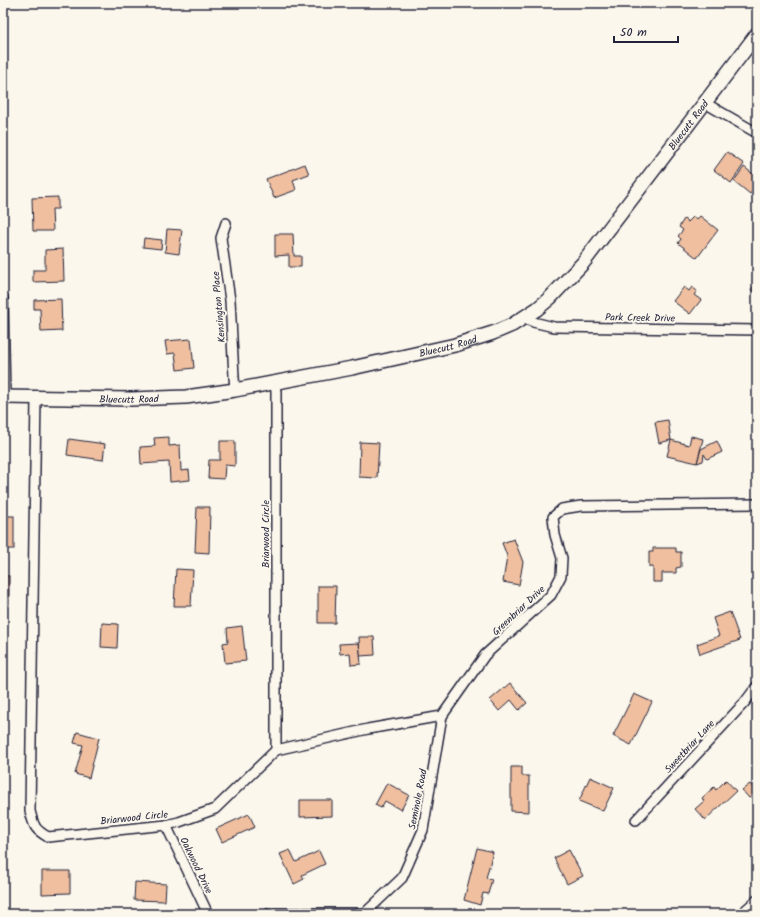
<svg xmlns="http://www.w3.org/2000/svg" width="760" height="917" font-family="Kalam,sans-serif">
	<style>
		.building { fill: #efbf9f; stroke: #22223b }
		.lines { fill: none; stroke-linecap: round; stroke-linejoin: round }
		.street-casing { stroke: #22223b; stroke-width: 12 }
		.secondary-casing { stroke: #22223b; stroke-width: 16 }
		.street { stroke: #fbf7ec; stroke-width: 9 }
		.secondary { stroke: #fbf7ec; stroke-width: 13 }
		.labels { text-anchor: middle; stroke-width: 4; stroke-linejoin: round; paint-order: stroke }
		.street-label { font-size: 10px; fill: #22223b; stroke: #fbf7ec }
	</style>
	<rect width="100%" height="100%" fill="#fbf7ec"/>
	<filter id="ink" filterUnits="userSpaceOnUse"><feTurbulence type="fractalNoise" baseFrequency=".025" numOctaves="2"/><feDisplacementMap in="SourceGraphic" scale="8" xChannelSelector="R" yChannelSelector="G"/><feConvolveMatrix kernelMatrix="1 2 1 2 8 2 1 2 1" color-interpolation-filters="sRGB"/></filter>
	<g filter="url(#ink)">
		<!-- building -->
		<g class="building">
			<path d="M727 152 744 164 731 183 714 170Z"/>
			<path d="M305 164 309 174 293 180 296 190 274 198 266 179Z"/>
			<path d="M744 167 757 177V185L750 194 734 181Z"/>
			<path d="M58 197V209H52L53 231H33L32 198Z"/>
			<path d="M757 207V216L753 212Z"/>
			<path d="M700 216 718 230 697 258 678 243 681 239 678 236 683 230 679 227 684 219 688 222 693 217 697 219Z"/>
			<path d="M167 229 182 230 179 254 165 252Z"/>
			<path d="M275 234H293L294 256H301V267H289V255L275 256Z"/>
			<path d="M144 238 162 240 161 249 143 247Z"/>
			<path d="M63 249 64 281 33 282V270H45V250Z"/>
			<path d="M757 282V295L751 290Z"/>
			<path d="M684 287 689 291 692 287 697 291 694 295 701 300 690 314 673 301Z"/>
			<path d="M61 299 62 331 41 332 40 309H34V300Z"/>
			<path d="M191 339 194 368 177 370 175 353 167 354 165 341Z"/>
			<path d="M668 420 671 440 659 443 655 422Z"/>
			<path d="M691 436 703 439 697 463 667 456 671 440 689 445Z"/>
			<path d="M169 437V446L180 445 181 471 189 470 190 480 170 482 169 462 141 464 140 447 155 446 154 438Z"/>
			<path d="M69 439 105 444 103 460 67 455Z"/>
			<path d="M220 441H235V466L225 465 224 479 208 478 209 460H220Z"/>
			<path d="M717 441 722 452 707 459 704 454 703 461 697 463 701 449Z"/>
			<path d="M360 442 379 443 377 478 359 477Z"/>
			<path d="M197 507H210L209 553 195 552Z"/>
			<rect x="3" y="516" width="11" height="33"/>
			<path d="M514 539 523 562 519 585 503 582 507 556 502 543Z"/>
			<path d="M653 548H676V552H681V567L676 568V573H662V582H653V567H649V552H653Z"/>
			<path d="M176 569 193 570 191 606H174Z"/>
			<rect x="3" y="576" width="6" height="29"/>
			<path d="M318 586H336L335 623H318Z"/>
			<path d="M730 612 740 640 700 654 697 644 719 636 713 618Z"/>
			<path d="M102 623 118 624 117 648 101 647Z"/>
			<path d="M242 626 246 661 225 663 223 643 228 642 227 628Z"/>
			<path d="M359 637H374L375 655 360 656Z"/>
			<path d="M359 643 361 664 351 665 350 653 340 654 339 644Z"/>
			<path d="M510 683 527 703 519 710 511 700 499 711 490 700Z"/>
			<path d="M634 694 652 702 631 745 613 736Z"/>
			<path d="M77 732 99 738 89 778 75 774 83 745 74 743Z"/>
			<path d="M511 767H522V776H529V812L511 811Z"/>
			<path d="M590 777 614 788 603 811 579 801Z"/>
			<path d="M726 780 736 791 705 820 695 809 704 801 702 798 714 787 716 790Z"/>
			<path d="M387 783 409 795 401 810 385 801 381 808 375 805Z"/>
			<path d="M750 784 757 792 749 798 742 790Z"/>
			<path d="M300 800H332V816L300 817Z"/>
			<path d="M249 814 255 827 222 842 216 829Z"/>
			<path d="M477 848 493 852 486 878 492 879 488 894 483 893 480 905 464 900Z"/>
			<path d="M290 850 296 862 319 851 325 864 302 875 304 879 294 884 280 854Z"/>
			<path d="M569 850 583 876 567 884 554 858Z"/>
			<path d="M42 871H70V893L42 894Z"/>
			<path d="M135 882 166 884 165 901 134 900Z"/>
		</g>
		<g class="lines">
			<!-- street casing -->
			<g class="street-casing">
				<g id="street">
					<path d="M705 103 757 133"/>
					<path d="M226 223 221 238 230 300 234 377 235 390"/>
					<path d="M3 297 5 397"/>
					<path d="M524 318 533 322 554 327 757 330"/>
					<path d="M36 397 30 811C34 826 34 829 48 837L166 825 179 822 215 809 276 750V392L275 384"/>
					<path d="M276 750 368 729 442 716 485 655 551 595 561 576 562 558 555 535 553 517 562 509 581 506 757 504"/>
					<path d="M636 820 745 702 757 686"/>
					<path d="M166 825 208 914"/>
					<path d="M268 914 270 913H365L402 878 423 830 442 716"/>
					<path d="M741 914 757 900"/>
				</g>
			</g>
			<!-- secondary casing -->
			<g class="secondary-casing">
				<g id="secondary">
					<path id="s1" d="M3 397 131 399 186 397 235 390 352 368 455 345 493 333 512 325 537 309 550 298 583 263 757 34"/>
				</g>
			</g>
			<!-- street -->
			<use href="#street" class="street"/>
			<!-- secondary -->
			<use href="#secondary" class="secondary"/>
		</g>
	</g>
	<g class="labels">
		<!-- street labels -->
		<g class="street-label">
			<text dy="4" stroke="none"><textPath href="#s1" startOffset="786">Bluecutt Road</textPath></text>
			<text transform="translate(218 307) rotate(-95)" y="4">Kensington Place</text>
			<text transform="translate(640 317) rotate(1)" y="4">Park Creek Drive</text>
			<text dy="4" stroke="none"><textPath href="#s1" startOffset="450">Bluecutt Road</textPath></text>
			<text dy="4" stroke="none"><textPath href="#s1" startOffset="126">Bluecutt Road</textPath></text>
			<text transform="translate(265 534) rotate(-90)" y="4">Briarwood Circle</text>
			<text transform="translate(518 610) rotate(-43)" y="4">Greenbriar Drive</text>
			<text transform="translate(689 746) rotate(-47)" y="4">Sweetbriar Lane</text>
			<text transform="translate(417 799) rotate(-79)" y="4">Seminole Road</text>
			<text transform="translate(134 817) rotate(-6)" y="4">Briarwood Circle</text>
			<text transform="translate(197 865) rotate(64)" y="4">Oakwood Drive</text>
		</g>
	</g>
	<!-- margin -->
	<rect width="760" height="917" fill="none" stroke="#fbf7ec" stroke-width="16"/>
	<rect x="8" y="8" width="744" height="901" fill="none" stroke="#22223b" stroke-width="1.5" filter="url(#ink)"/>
	<!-- scale -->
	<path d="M614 36v6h64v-6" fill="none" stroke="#22223b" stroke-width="2"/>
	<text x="620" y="36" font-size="12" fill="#22223b" stroke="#fbf7ec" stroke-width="3" paint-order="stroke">50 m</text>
</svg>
